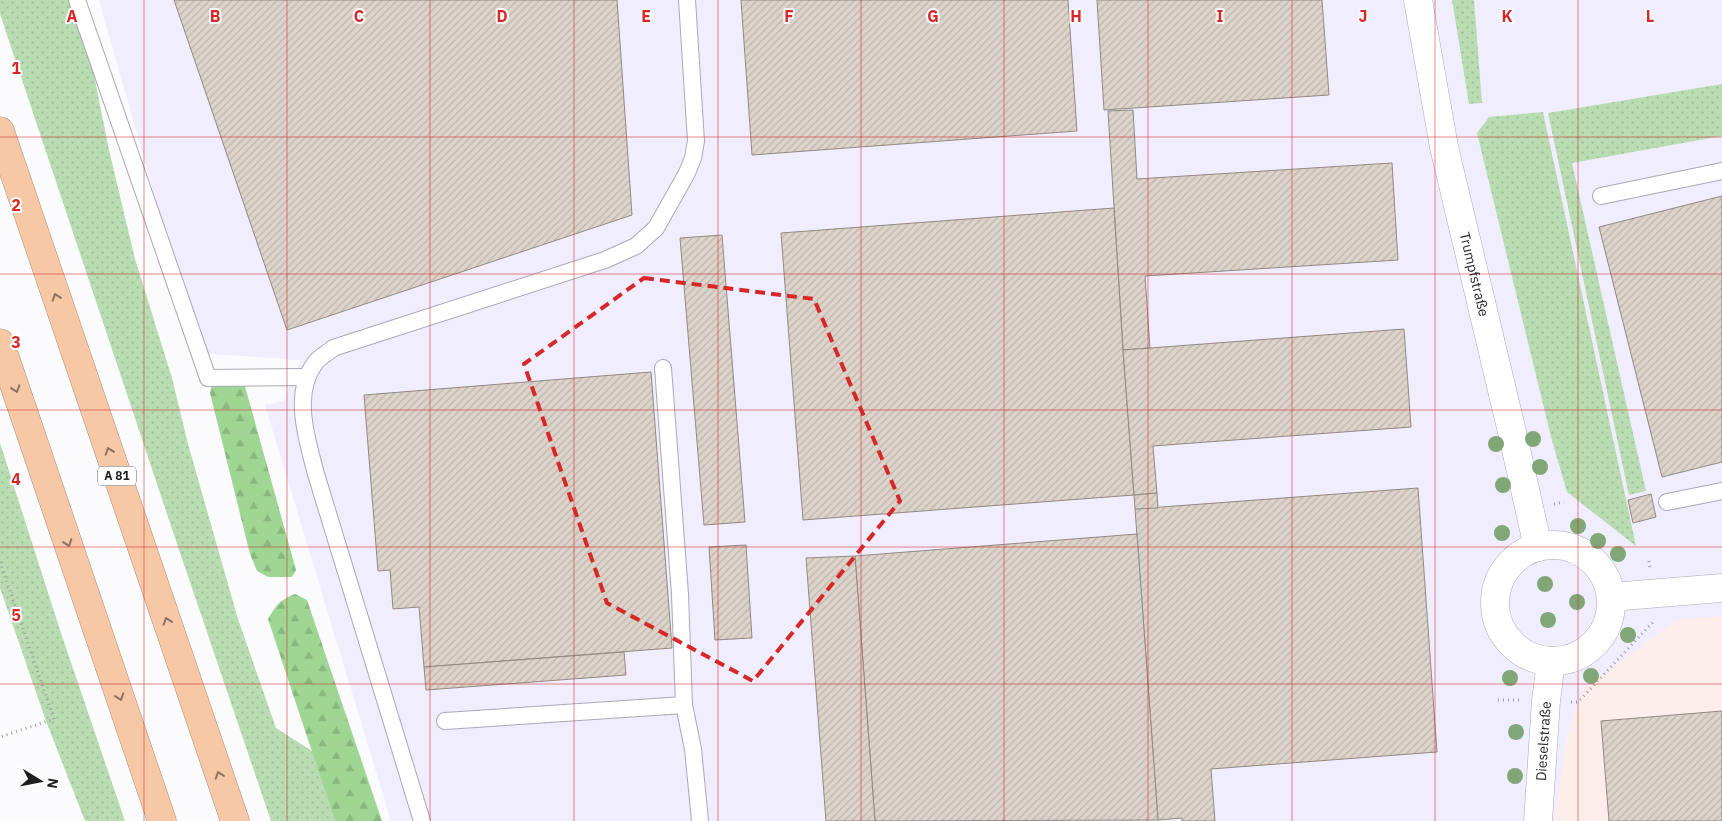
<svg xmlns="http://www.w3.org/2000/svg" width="1722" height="821" font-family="'IBM Plex Sans',sans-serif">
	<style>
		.built { fill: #f0eefe }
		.industrial { fill: #fdedeb }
		.grass { fill: url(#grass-dots) }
		.forest { fill: url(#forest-firs) }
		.building { fill: url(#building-hatch); stroke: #928980 }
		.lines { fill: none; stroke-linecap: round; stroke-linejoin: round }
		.service-casing { stroke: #aaa8b4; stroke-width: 18 }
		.minor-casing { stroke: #aaa8b4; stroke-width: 29 }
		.tertiary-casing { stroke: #aaa8b4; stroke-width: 29 }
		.motorway-casing { stroke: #ab8c78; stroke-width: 29 }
		.path { stroke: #9d9c9f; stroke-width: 3; stroke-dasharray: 1 4; stroke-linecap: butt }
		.service { stroke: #fff; stroke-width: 16 }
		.minor { stroke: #fff; stroke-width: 28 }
		.tertiary { stroke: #fff; stroke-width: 28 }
		.motorway { stroke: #f7c8a6; stroke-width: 28 }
		.tree { fill: #81a776 }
		.oneway { stroke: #8b7364 }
		.marked { fill: none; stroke: #d62828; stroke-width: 4; stroke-dasharray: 10 6; stroke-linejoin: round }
		.grid { fill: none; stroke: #d62828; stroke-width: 1; stroke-opacity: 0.55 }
		.labels { text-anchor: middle; stroke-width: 4; stroke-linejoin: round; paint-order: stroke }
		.shield { fill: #fff; stroke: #626264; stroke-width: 1 }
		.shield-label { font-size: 12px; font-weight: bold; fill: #1f1e22 }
		.street-label { font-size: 14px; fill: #1f1e22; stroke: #fff }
		.grid-label { font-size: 16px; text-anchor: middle; font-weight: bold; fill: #d62828; stroke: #fff; stroke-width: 4; stroke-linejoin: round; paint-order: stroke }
	</style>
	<defs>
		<pattern id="grass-dots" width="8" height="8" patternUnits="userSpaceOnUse" patternTransform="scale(1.25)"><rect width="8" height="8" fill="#b9dcb2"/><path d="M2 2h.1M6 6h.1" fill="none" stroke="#9fbc99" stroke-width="1.8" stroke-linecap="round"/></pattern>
		<pattern id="forest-firs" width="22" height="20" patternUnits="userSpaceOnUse" patternTransform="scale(1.25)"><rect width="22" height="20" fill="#9fd694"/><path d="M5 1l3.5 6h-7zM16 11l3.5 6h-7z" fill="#88b77f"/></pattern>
		<pattern id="building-hatch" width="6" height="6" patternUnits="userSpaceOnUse" patternTransform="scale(1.25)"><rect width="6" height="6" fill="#ddd3ca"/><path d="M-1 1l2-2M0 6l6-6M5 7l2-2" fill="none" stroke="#bdb5ad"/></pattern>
	</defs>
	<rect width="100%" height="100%" fill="#fbfbfd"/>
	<!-- built -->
	<path class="built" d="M99 0H1722V821H391L265 405 283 401 301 360 199 353Z"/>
	<!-- industrial -->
	<path class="industrial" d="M1722 616V821H1554L1567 735 1584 688 1676 620Z"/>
	<!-- grass -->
	<g class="grass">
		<path d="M0 0H72L85 30 109 150 135 259 172 378 188 444 238 619 276 728 312 751 335 821H271L174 535 0 14Z"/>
		<path d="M1452 0H1474L1482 103 1469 104Z"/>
		<path d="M1722 84V136L1572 163 1646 491 1629 495 1548 113Z"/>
		<path d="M1543 112 1636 546 1567 492 1551 437 1477 133 1489 117Z"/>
		<path d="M0 443 62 636 125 821H85L46 721 0 588Z"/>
	</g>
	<!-- forest -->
	<g class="forest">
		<path d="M243 379 296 570 292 577H268L257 571 250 554 210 393 212 384Z"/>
		<path d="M295 594 307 600 382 821H335L268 619C276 605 280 600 295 594Z"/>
	</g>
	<!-- building -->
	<g class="building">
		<path d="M174 0H617L632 215 287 330Z"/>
		<path d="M741 0H1068L1077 131 752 155Z"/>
		<path d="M1097 0H1322L1329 95 1104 110Z"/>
		<path d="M1133 110 1137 179 1392 163 1398 260 1145 276 1150 348 1123 350 1108 111Z"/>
		<path d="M1722 196V462L1662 477 1599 227Z"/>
		<path d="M1114 208 1123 350 1134 495 803 520 781 233Z"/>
		<path d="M722 235 745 522 704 525 680 238Z"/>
		<path d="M1404 329 1411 427 1153 446 1157 493 1134 495 1123 350Z"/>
		<path d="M651 372 672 648 424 667 419 607 393 609 390 570 378 571 364 395Z"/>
		<path d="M1418 488 1437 752 1211 769 1215 821H1182V818L1158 820 1135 509Z"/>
		<path d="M1157 493 1158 508 1135 509 1134 495Z"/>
		<path d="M1651 494 1656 517 1633 523 1628 500Z"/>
		<path d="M1137 534 1158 820 875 821 855 556Z"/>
		<path d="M746 545 752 638 715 640 709 547Z"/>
		<path d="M855 556 875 821H826L806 558Z"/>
		<path d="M624 652 626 675 426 690 424 667Z"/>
		<path d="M1722 711V821H1609L1601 721Z"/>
	</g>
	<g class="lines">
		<!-- service casing -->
		<g class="service-casing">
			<g id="service">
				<path d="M77 0 208 378 307 377"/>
				<path d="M1601 196 1722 171"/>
				<path d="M663 368 680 594 684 705 693 749 700 821"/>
				<path d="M1667 502 1722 491"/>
				<path d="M445 721 684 705"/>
				<path d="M422 821 316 474C307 439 292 395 315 363 319 357 328 353 333 348L605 260 636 246 656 228 687 173 693 158 696 141 687 0"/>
			</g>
		</g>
		<!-- minor casing -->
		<g class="minor-casing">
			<g id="minor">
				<path id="s1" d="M1418 0 1444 147 1513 436 1538 547"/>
			</g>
		</g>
		<!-- tertiary casing -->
		<g class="tertiary-casing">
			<g id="tertiary">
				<circle cx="1553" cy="603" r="58"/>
				<path d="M1611 597 1722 588"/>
				<path id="s2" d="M1538 821 1546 701 1551 661"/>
			</g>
		</g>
		<!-- motorway casing -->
		<g class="motorway-casing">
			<g id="motorway">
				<path d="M0 131 235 821"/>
				<path d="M0 343 162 821"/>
			</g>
		</g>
		<!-- path -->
		<g class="path">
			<path d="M1554 504 1564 502"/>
			<path d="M1649 561 1650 569"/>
			<path d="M0 562 54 719 0 737"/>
			<path d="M1498 700H1520"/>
			<path d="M1571 702H1578L1653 622"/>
		</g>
		<!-- service -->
		<use href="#service" class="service"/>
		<!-- minor -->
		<use href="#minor" class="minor"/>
		<!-- tertiary -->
		<use href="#tertiary" class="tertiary"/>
		<!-- motorway -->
		<use href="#motorway" class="motorway"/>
	</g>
	<!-- trees -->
	<g class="tree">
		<circle cx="1533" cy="439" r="8"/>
		<circle cx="1496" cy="444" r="8"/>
		<circle cx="1540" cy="467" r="8"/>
		<circle cx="1503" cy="485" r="8"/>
		<circle cx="1578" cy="526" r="8"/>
		<circle cx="1502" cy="533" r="8"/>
		<circle cx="1598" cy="541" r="8"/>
		<circle cx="1618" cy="554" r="8"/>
		<circle cx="1545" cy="584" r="8"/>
		<circle cx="1577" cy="602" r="8"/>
		<circle cx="1548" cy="620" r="8"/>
		<circle cx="1628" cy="635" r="8"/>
		<circle cx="1591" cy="676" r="8"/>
		<circle cx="1510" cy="678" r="8"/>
		<circle cx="1516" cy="732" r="8"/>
		<circle cx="1515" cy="776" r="8"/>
	</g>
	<!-- one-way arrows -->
	<defs><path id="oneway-chevron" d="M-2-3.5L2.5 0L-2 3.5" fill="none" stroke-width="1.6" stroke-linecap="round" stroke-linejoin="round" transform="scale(1.25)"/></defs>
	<g class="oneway">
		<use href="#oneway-chevron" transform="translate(56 297) rotate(-109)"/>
		<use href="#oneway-chevron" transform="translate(16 389) rotate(71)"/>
		<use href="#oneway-chevron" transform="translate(109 451) rotate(-109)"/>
		<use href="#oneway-chevron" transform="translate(68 543) rotate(71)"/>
		<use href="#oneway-chevron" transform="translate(167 621) rotate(-109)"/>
		<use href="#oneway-chevron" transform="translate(120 697) rotate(71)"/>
		<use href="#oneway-chevron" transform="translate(219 775) rotate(-109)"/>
	</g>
	<!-- marked area -->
	<path class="marked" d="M644 278 814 299 900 501 753 681 607 603 524 364Z"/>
	<!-- grid -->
	<path class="grid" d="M144 0V821M287 0V821M430 0V821M574 0V821M718 0V821M861 0V821M1004 0V821M1148 0V821M1292 0V821M1435 0V821M1578 0V821M0 137H1722M0 274H1722M0 410H1722M0 547H1722M0 684H1722"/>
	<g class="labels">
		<!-- shield labels -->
		<rect class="shield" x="98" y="466.5" width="38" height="19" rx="4"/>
		<g class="shield-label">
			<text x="117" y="480">A 81</text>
		</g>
		<!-- street labels -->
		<g class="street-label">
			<text dy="5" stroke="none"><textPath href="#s1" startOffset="280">Trumpfstraße</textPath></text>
			<text dy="5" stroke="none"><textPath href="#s2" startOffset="80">Dieselstraße</textPath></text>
		</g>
	</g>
	<g class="grid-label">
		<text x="72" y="22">A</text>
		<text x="215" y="22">B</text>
		<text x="359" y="22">C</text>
		<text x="502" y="22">D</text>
		<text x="646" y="22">E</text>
		<text x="789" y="22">F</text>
		<text x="933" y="22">G</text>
		<text x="1076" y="22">H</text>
		<text x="1220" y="22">I</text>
		<text x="1363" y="22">J</text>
		<text x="1507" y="22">K</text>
		<text x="1650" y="22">L</text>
		<text x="16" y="74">1</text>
		<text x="16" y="211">2</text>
		<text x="16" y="348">3</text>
		<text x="16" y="485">4</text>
		<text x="16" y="621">5</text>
	</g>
	<!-- north arrow -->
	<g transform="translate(40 781) rotate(100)" stroke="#ffffff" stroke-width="4" paint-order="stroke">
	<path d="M0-4L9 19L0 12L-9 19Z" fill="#1f1e22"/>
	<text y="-8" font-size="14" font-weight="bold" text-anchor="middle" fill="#1f1e22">N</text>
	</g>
</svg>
